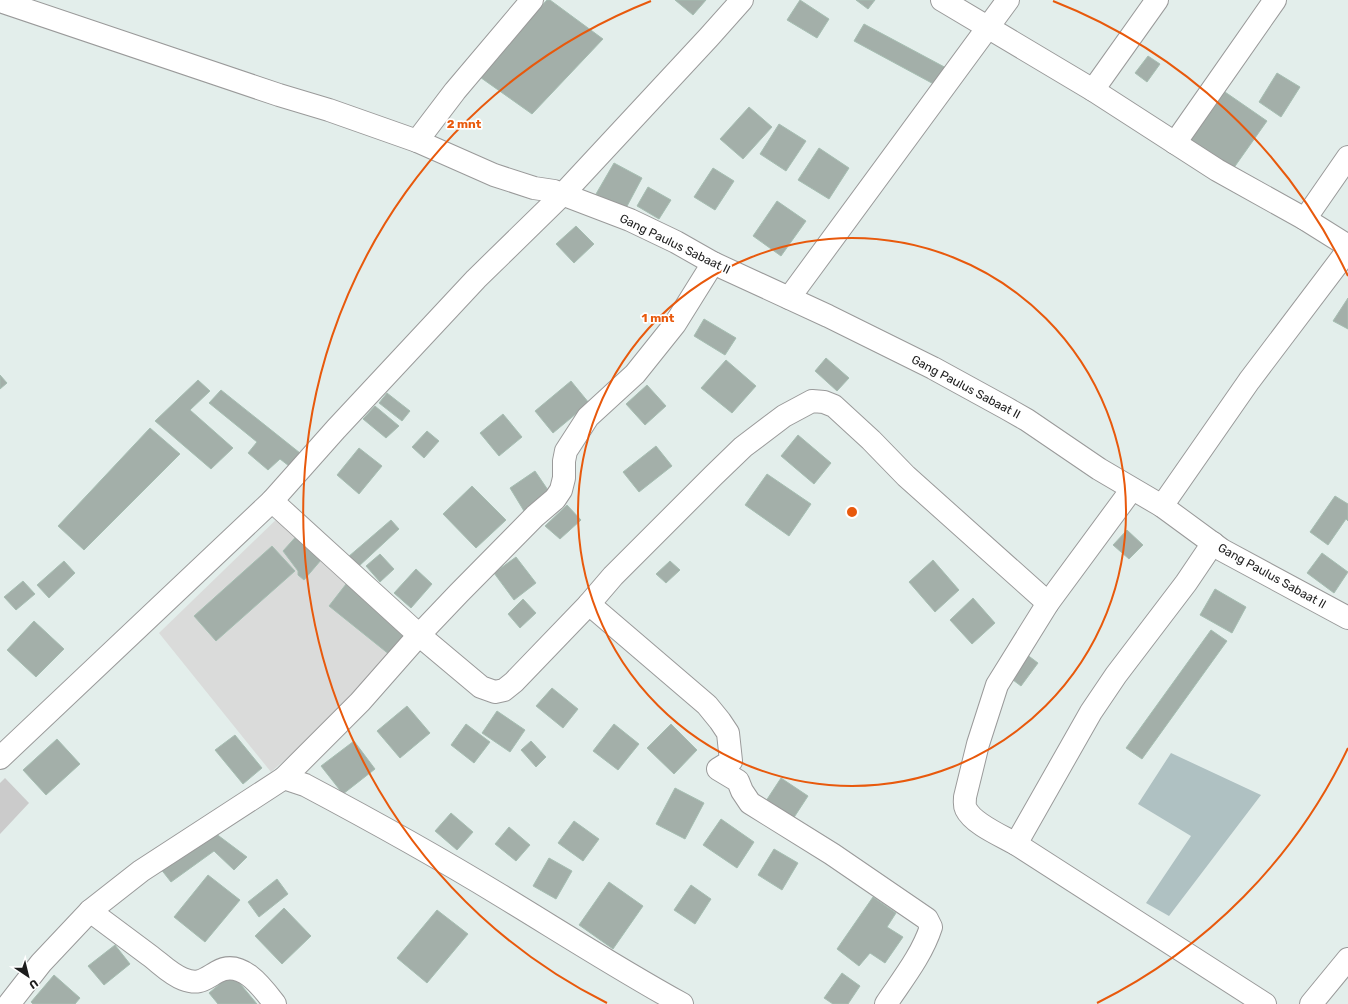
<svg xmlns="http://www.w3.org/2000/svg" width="1348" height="1004" font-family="Rubik,sans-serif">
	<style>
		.residential { fill: #dadbda }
		.religious { fill: #cbcbcb }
		.construction { fill: #afc1c2 }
		.building { fill: #a3afa9; stroke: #a6beb2 }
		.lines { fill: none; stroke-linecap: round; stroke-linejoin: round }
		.minor-casing { stroke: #9a9a9a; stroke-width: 24 }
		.minor { stroke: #fff; stroke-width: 22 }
		.ring { fill: none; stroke: #e8590c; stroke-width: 2 }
		.labels { text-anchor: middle; stroke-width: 3.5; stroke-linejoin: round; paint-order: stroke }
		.street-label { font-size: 12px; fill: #1d1d1d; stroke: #fff }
		.centre { fill: #e8590c; stroke: #fff; stroke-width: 2 }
		.ring-label { font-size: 12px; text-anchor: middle; font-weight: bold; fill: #e8590c; stroke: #fff; stroke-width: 3.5; stroke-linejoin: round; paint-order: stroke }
	</style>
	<rect width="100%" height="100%" fill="#e3eeeb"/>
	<!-- residential -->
	<path class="residential" d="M285 511 422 634 394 664 271 772 159 633Z"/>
	<!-- religious -->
	<path class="religious" d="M5 778 29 803 0 834V783Z"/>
	<!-- construction -->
	<path class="construction" d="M1171 753 1261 795 1169 916 1146 903 1191 836 1138 804Z"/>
	<!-- building -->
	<g class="building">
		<path d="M547 0H550L603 39 532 114 477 75Z"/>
		<path d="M675 0H706L693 15Z"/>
		<path d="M800 0 829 19 817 38 787 20Z"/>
		<path d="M856 0H875L868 9Z"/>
		<path d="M864 24 950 70 941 88 854 41Z"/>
		<path d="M1148 56 1160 64 1147 82 1135 73Z"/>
		<path d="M1277 73 1300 87 1281 117 1259 102Z"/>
		<path d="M1225 92 1267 121 1233 169 1191 140Z"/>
		<path d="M749 107 772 127 743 159 720 139Z"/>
		<path d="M779 124 806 141 786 171 760 154Z"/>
		<path d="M819 148 849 168 829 199 798 180Z"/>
		<path d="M614 163 642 178 625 210 596 194Z"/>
		<path d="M713 168 734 181 715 210 694 197Z"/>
		<path d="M648 187 671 200 659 219 637 206Z"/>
		<path d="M777 201 806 221 781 256 753 236Z"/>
		<path d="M576 226 594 244 574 263 556 244Z"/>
		<path d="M1348 298V329L1333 321Z"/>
		<path d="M704 319 736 338 725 355 694 336Z"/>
		<path d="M826 358 849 378 837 391 815 371Z"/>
		<path d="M726 360 756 386 732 413 701 388Z"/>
		<path d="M0 375 7 383 0 389Z"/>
		<path d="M198 380 210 391 190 410 233 448 211 469 155 421Z"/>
		<path d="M571 381 589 403 553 433 535 411Z"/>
		<path d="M647 385 666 406 645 425 626 404Z"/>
		<path d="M221 390 300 453 289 466 280 459 268 470 248 453 257 442 209 403Z"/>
		<path d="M387 393 410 411 402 421 379 403Z"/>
		<path d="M375 406 399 426 386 438 363 419Z"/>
		<path d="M503 414 522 437 499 456 480 433Z"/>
		<path d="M150 428 180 454 84 550 58 526Z"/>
		<path d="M427 431 439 441 424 458 412 447Z"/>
		<path d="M798 435 831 463 814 484 781 456Z"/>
		<path d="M656 446 672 466 639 492 623 472Z"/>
		<path d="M359 448 382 466 359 494 337 475Z"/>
		<path d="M535 471 550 493 524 511 510 488Z"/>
		<path d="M767 474 811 504 789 536 745 505Z"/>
		<path d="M472 486 506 520 476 548 443 514Z"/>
		<path d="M1335 496 1348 504V521L1346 519 1328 545 1310 532Z"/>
		<path d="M567 505 581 520 560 539 545 526Z"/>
		<path d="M391 520 399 529 358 567 348 557Z"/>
		<path d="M1127 530 1143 545 1129 559 1113 545Z"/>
		<path d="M301 531 327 553 304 580 298 575V571L283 551Z"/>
		<path d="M272 546 295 571 216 641 194 616Z"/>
		<path d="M1322 553 1348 572 1334 593 1307 573Z"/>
		<path d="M380 554 394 569 380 582 366 566Z"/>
		<path d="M516 557 536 583 514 600 494 573Z"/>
		<path d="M933 560 959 590 935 612 909 582Z"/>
		<path d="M64 561 75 573 49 598 37 585Z"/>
		<path d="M670 561 680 570 666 583 656 574Z"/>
		<path d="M416 569 432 584 411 608 394 593Z"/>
		<path d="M350 579 415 634 395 659 329 606Z"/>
		<path d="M23 581 35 594 16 610 4 597Z"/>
		<path d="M1215 589 1246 607 1232 633 1200 615Z"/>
		<path d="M973 598 995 623 972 644 950 620Z"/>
		<path d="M523 599 536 613 520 628 508 614Z"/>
		<path d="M34 621 64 649 36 677 7 650Z"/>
		<path d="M1211 630 1227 641 1142 759 1126 748Z"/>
		<path d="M1026 654 1038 663 1021 686 1009 677Z"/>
		<path d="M552 688 578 709 563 728 536 706Z"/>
		<path d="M407 706 430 733 400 758 377 731Z"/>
		<path d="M497 711 525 730 510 752 482 733Z"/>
		<path d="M466 724 490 742 474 763 451 745Z"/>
		<path d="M614 724 639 744 618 770 593 751Z"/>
		<path d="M671 724 697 750 674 774 647 748Z"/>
		<path d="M235 735 262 768 243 784 215 750Z"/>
		<path d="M57 739 80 764 46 795 23 770Z"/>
		<path d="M354 741 375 769 343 794 321 766Z"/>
		<path d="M531 741 546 757 536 767 521 750Z"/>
		<path d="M781 778 808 796 791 822 764 804Z"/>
		<path d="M675 788 704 803 685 839 656 824Z"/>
		<path d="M451 813 473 832 457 850 435 831Z"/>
		<path d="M721 819 754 842 737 868 703 845Z"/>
		<path d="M574 821 599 839 583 861 558 843Z"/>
		<path d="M509 827 530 845 516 861 495 844Z"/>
		<path d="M215 833 247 857 234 870 214 851 171 882 160 868Z"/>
		<path d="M774 849 798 863 782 890 758 875Z"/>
		<path d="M549 858 572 871 556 899 533 886Z"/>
		<path d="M208 875 240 900 205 942 174 917Z"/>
		<path d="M277 879 288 894 259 917 248 902Z"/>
		<path d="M609 882 643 906 613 949 579 925Z"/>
		<path d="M691 885 711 899 695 924 674 910Z"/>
		<path d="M873 897 896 913 887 927 903 937 885 963 870 953 859 966 837 949Z"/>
		<path d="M284 908 311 936 282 964 255 936Z"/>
		<path d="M437 910 468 934 427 983 397 958Z"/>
		<path d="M115 945 130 964 104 985 88 966Z"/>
		<path d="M842 973 860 986 848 1004H833L824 998Z"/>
		<path d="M232 974 257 1004H218L209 993Z"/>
		<path d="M54 975 80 998 75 1004H33L31 1002Z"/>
	</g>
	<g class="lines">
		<!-- minor casing -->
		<g class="minor-casing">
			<g id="minor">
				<path d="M942 0 1093 90 1217 170 1305 219 1348 246"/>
				<path d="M0 1 279 95 329 110 417 141 494 175 534 188 554 191 630 220 676 242 713 263 828 316 933 368 1006 408 1027 420 1099 469 1162 506 1222 550 1348 618"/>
				<path d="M1093 90 1157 0"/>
				<path d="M417 141 455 91 532 0"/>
				<path d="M1175 143 1275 0"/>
				<path d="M1305 219 1348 157"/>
				<path d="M789 298 1008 0"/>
				<path d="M1132 489 1048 603 997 685 978 744 965 797C965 801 964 805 966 809 973 824 1002 836 1016 844L1265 1004"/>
				<path d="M272 501 419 635 459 593 535 516 555 499 561 490 564 478V461L566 451 588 417 635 374 675 324 713 263"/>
				<path d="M1162 506 1249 381 1348 250"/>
				<path d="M589 604 707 705 720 721 728 733 731 761 718 769 738 781 742 791 750 803 832 854 927 919 931 927C922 955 902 980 886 1004"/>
				<path d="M0 758 272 501 336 429 476 279 563 194 709 37 742 0"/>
				<path d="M1016 844 1091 712 1116 675 1186 583 1213 543"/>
				<path d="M90 911C109 925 129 940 149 955 160 963 170 974 183 979 199 985 203 980 217 972 241 958 262 987 275 1004"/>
				<path d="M9 1004 41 963 90 911 141 871 284 778"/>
				<path d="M682 1004C620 970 561 932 500 895 436 856 371 820 305 785L284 778 360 702 419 635 481 687 495 692 504 690 514 682 589 604 613 576 714 475 743 447 784 416 812 401 824 402 834 406 871 440 906 476 1048 603"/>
				<path d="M1311 1004 1348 959"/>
			</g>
		</g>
		<!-- minor -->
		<use href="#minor" class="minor"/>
	</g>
	<!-- distance rings -->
	<g class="ring">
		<circle cx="852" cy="512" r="274"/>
		<path d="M1348 748A549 549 0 0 1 1097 1003M607 1003A549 549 0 0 1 651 1M1053 1A549 549 0 0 1 1348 276"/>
	</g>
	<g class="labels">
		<!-- street labels -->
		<g class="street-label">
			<text transform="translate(675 244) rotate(26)" y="4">Gang Paulus Sabaat II</text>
			<text transform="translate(966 387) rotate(28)" y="4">Gang Paulus Sabaat II</text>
			<text transform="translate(1272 576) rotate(29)" y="4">Gang Paulus Sabaat II</text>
		</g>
	</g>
	<circle cx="852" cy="512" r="6" class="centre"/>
	<g class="ring-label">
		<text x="464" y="128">2 mnt</text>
		<text x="658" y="322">1 mnt</text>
	</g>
	<!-- north arrow -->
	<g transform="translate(28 976) rotate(145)" stroke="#ffffff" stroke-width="3" paint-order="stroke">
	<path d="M0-3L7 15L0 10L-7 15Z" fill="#1d1d1d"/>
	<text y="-6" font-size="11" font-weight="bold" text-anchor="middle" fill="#1d1d1d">U</text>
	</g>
</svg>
